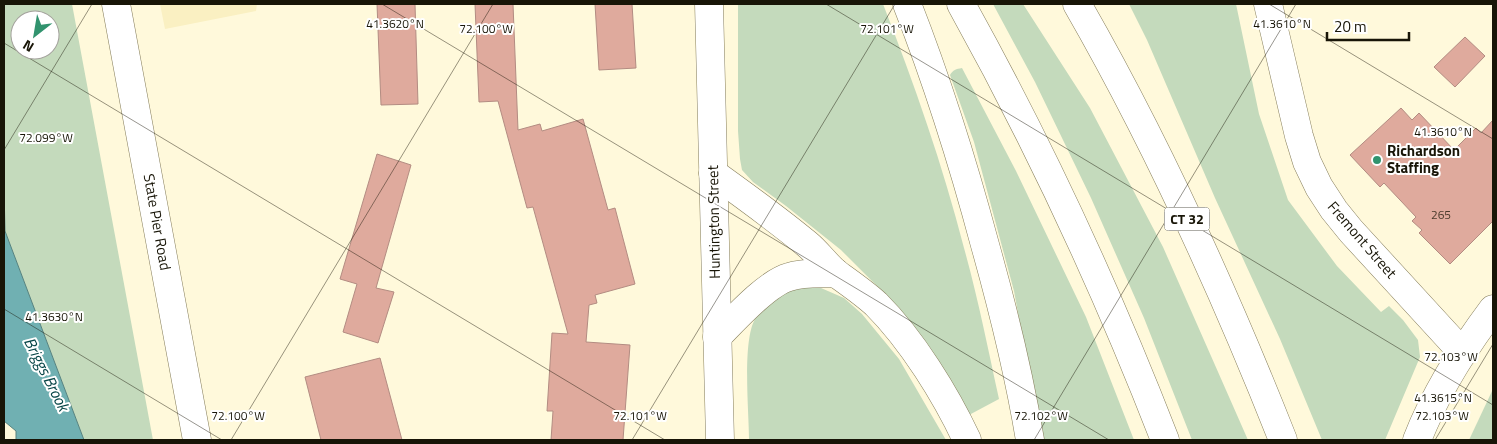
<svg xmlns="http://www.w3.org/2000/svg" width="1497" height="444" font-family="'Titillium Web',sans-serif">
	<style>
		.built { fill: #faf0c2 }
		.green { fill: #c4dabc; fill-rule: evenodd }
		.water { fill: #70b0b2; stroke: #56827f }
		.building { fill: #dfaa9d; stroke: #b38c82 }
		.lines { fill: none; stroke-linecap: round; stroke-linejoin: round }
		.street-casing { stroke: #867e5c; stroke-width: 29 }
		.secondary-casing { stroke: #867e5c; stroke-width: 29 }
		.primary-casing { stroke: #867e5c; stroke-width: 29 }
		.highway-casing { stroke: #867e5c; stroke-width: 29 }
		.street { stroke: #fff; stroke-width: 28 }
		.secondary { stroke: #fff; stroke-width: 28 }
		.primary { stroke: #fff; stroke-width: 28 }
		.highway { stroke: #fff; stroke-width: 28 }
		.ticks { fill: none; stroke: #181507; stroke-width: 1; stroke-opacity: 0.45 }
		.poi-dot { fill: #31936e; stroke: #fff; stroke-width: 2 }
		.labels { text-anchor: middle; stroke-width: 4; stroke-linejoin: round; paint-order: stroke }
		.number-label { font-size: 12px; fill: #4a3a2c }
		.shield { fill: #fff; stroke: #5d5b51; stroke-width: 1 }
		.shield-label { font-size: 14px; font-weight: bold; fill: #181507 }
		.poi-label { font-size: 15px; font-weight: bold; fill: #181507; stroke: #fff; text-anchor: start }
		.street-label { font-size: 15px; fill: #181507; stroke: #fff }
		.water-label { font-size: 16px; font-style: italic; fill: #074547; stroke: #fff }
		.ticks-label { font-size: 12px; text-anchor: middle; fill: #181507; stroke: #fff; stroke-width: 4; stroke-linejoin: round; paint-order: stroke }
	</style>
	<rect width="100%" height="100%" fill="#fff9db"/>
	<!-- built -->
	<path class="built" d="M160 4H257L256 11 165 29Z"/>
	<!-- green -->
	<g class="green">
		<path d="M4 4H72L153 440H84L5 231ZM20 20H50V50H20Z"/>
		<path d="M738 4H883C914 83 943 166 964 248 978 298 988 349 999 399L969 415 927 344 888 297 841 250 786 206 753 182 742 170 740 159 738 131Z"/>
		<path d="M993 4H1023L1090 108 1163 247 1248 440H1192L1144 318 1091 198 1035 82Z"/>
		<path d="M1129 4H1236L1259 114 1288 200 1337 266 1381 312 1389 306 1403 320 1418 340 1420 357 1385 440H1322L1280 339 1215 198 1147 40Z"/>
		<path d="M962 68 1016 171 1086 317 1134 440H1041L1014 291 974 142 950 75C953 70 956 69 962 68Z"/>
		<path d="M821 288 844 298 862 314 899 359 946 440H749C749 412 742 342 755 319 764 305 779 294 794 290 802 287 813 288 821 288Z"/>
		<path d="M1493 389V440H1469Z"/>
	</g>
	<!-- water -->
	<path class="water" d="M4 190 5 231 84 440H16V431L4 421Z"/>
	<!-- building -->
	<g class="building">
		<path d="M377 4H415L418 104 381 105Z"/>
		<path d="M475 4H513L518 130 540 124 542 131 583 119 608 210 615 208 635 284 595 295 597 303 589 305 586 342 630 345 623 440H551L553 411H547L552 333 568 334 533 207 527 208 498 101 479 102Z"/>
		<path d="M595 4H632L636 68 599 70Z"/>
		<path d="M1465 37 1485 56 1455 87 1434 67Z"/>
		<path d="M1401 108 1412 120 1419 113 1454 150 1476 128 1481 133 1493 120V221L1450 264 1419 233 1422 230 1412 221 1416 217 1384 183 1380 187 1350 155Z"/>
		<path d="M377 154 411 165 376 288 394 292 378 343 343 332 357 284 340 279Z"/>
		<path d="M380 358 402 440H321L305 377Z"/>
	</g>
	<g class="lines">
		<!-- street casing -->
		<g class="street-casing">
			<g id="street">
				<path d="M116 4 197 440"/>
				<path d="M1268 4 1299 136 1307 162 1319 187 1334 210 1351 231 1463 353"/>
			</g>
		</g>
		<!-- secondary casing -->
		<g class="secondary-casing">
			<g id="secondary">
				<path d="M709 4 720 440"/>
				<path d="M1417 440C1435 394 1463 349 1493 309"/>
			</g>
		</g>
		<!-- primary casing -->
		<g class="primary-casing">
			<g id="primary">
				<path d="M961 4C1040 146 1106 288 1165 440"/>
				<path d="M1077 4C1157 143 1224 291 1283 440"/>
			</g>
		</g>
		<!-- highway casing -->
		<g class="highway-casing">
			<g id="highway">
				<path d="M907 4C938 83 963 163 985 245 1003 309 1019 374 1030 440"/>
				<path d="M713 173C745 196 777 219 807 244 818 253 826 265 837 274 851 284 864 293 876 304 912 340 946 395 967 440"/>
				<path d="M717 337C734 320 767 283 789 277 804 272 821 274 836 273"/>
			</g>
		</g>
		<!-- street -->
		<use href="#street" class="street"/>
		<!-- secondary -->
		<use href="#secondary" class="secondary"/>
		<!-- primary -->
		<use href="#primary" class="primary"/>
		<!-- highway -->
		<use href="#highway" class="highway"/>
	</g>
	<!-- ticks -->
	<path class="ticks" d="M382 4 1109 440M826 4 1493 405M1269 4 1493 139M4 43 665 440M4 150 92 4M4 309 222 440M231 440 493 4M632 440 895 4M1034 440 1296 4M1435 440 1493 344"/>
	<!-- markers -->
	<circle class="poi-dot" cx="1377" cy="160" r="5"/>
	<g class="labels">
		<!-- number labels -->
		<g class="number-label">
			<text x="1441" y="219">265</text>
		</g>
		<!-- shield labels -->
		<rect class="shield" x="1164.5" y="207.5" width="45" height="23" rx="4"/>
		<g class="shield-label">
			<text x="1187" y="224">CT 32</text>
		</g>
		<!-- poi labels -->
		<g class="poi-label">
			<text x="1387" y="156">Richardson<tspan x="1387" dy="17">Staffing</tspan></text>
		</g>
		<!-- street labels -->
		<g class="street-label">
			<text transform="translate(157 222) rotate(80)" y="5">State Pier Road</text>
			<text transform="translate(714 222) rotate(-91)" y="5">Huntington Street</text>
			<text transform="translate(1362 240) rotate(49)" y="5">Fremont Street</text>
		</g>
		<!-- water labels -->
		<g class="water-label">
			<text transform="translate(47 374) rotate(63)" y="6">Briggs Brook</text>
		</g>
	</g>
	<g class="ticks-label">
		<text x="395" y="28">41.3620°N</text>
		<text x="1282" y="28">41.3610°N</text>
		<text x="486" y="33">72.100°W</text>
		<text x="887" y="33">72.101°W</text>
		<text x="1443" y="136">41.3610°N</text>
		<text x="46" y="142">72.099°W</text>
		<text x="54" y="321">41.3630°N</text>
		<text x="1451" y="361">72.103°W</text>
		<text x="1443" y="402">41.3615°N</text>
		<text x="238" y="420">72.100°W</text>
		<text x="640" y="420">72.101°W</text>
		<text x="1041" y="420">72.102°W</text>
		<text x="1442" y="420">72.103°W</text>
	</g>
	<!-- border -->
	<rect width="1497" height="444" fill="none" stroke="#181507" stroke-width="10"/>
	<!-- north arrow -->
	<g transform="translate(35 35) rotate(211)"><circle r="24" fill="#ffffff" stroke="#a3a19c"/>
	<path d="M0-4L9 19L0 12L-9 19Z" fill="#31936e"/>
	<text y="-8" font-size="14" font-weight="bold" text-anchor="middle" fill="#181507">N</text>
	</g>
	<!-- scale -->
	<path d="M1327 32v8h82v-8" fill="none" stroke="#181507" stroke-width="2.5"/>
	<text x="1334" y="32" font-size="15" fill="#181507" stroke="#ffffff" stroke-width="4" paint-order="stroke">20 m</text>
</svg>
